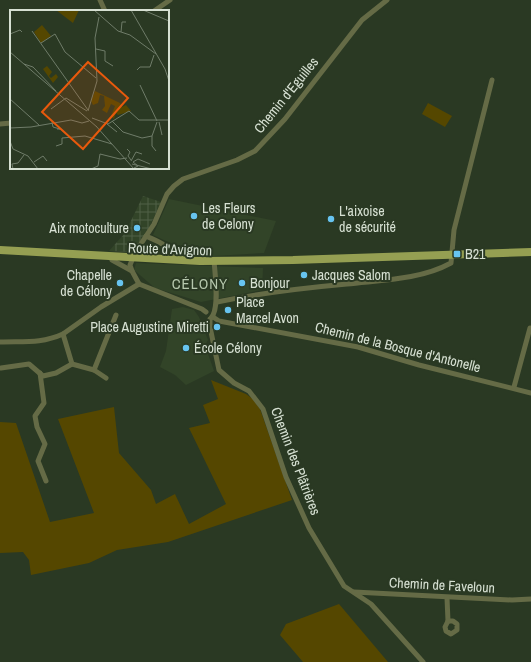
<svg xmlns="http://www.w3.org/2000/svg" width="531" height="662" font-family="'Archivo Narrow',sans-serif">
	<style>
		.built { fill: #324428 }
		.industrial { fill: url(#industrial-grid) }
		.grass { fill: #554700 }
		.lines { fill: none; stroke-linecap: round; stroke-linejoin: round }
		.minor { stroke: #656b46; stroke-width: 5 }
		.primary { stroke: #959f52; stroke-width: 8 }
		.poi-dot { fill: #67c4f0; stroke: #2a3923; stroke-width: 1.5 }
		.labels { text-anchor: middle; stroke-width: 4; stroke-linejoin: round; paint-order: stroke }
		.street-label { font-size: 14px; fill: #d6e0d2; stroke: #2a3923 }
		.poi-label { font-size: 14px; fill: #d6e0d2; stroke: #2a3923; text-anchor: start }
		.neighbourhood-label { font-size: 15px; letter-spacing: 1px; fill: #b6c8ad; stroke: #2a3923 }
		.inset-road { fill: none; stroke: #6f7c69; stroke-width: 1 }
		.view { fill: #e8590c; fill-opacity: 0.15; stroke: #e8590c; stroke-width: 2 }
		.inset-edge { fill: none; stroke: #d6e0d2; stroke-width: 2 }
	</style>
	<defs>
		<pattern id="industrial-grid" width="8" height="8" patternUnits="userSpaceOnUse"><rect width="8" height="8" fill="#324428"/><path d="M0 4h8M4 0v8" fill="none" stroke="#4f5f46"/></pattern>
	</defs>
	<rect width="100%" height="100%" fill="#2a3923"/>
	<!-- built -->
	<g class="built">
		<path d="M169 199 276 221 264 253 181 258 179 247 153 235Z"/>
		<path d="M136 263 263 268 262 290 201 302 155 288 134 270Z"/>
		<path d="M183 307 194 310 199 317 208 340 205 345 214 371 186 385 175 375 160 367 166 351 172 309Z"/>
	</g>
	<!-- industrial -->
	<path class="industrial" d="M143 196 161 202 147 232 133 252 109 251 125 233Z"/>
	<!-- grass -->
	<g class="grass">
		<path d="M428 103 452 116 445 127 422 114Z"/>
		<path d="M211 380 246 394 253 399 260 409 292 500 168 542 117 550 89 563 31 575 29 560 23 552 0 553V422L16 423 50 522 94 513 58 419 114 407 119 453 151 490 156 504 175 494 189 524 226 504 189 428 210 423 203 405 218 399Z"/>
		<path d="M339 604 388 662H303L280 635 286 624Z"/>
	</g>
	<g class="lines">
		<!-- minor -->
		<g class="minor">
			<path d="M100 0 105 11"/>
			<path d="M154 11 170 0"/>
			<path d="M0 124 11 123"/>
			<path d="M146 236C159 242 170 245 174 260"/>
			<path d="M112 260 132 271 139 284"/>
			<path d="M132 271 130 265 135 253 154 224 167 194 174 186 183 179 237 160 255 151 285 119 362 20 387 0"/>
			<path d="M139 284 202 309 206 312"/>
			<path d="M217 302C260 293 303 288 347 284 381 280 420 280 451 263L454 230 492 80"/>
			<path d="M213 317 219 321 358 347 419 365 531 393"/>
			<path d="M211 318C220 309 215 274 214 261"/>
			<path d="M210 319V327L219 370 234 383 249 391 263 409 286 477 309 528 344 586 371 604 423 662"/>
			<path d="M63 334 72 364 94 370 106 378"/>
			<path d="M0 342C23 341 41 344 63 334L101 307 139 284"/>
			<path d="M1 368 29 364 43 376 56 373 72 364"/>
			<path d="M94 370 116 315"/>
			<path d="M40 373 44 403 35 416 37 427 45 444 38 461 46 481"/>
			<path d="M514 387 530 328"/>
			<path d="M354 592 512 600 531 599"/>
			<path d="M447 598 448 621"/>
			<path d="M448 621H453L457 624V630L451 634 446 631 445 627Z"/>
		</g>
		<!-- primary -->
		<path class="primary" d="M0 250 200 261 293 260 531 252"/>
	</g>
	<!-- markers -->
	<g class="poi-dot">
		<circle cx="194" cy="216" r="4"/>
		<circle cx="331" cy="219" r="4"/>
		<circle cx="137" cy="228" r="4"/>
		<rect x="453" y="250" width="8" height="8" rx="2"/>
		<circle cx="304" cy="275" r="4"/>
		<circle cx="120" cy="283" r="4"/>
		<circle cx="242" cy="283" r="4"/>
		<circle cx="228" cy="310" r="4"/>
		<circle cx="217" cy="327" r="4"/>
		<circle cx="186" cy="348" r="4"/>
	</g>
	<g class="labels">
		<!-- street labels -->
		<g class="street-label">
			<text transform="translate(286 95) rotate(-51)" y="5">Chemin d'Eguilles</text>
			<text transform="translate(170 249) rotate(2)" y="5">Route d'Avignon</text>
			<text transform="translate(398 347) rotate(14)" y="5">Chemin de la Bosque d'Antonelle</text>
			<text transform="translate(296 461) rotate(69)" y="5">Chemin des Plâtrières</text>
			<text transform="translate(442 585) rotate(3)" y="5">Chemin de Faveloun</text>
		</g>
		<!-- poi labels -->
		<g class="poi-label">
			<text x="202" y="213">Les Fleurs<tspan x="202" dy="16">de Celony</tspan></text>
			<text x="339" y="216">L'aixoise<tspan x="339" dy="16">de sécurité</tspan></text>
			<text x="129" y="233" text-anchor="end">Aix motoculture</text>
			<text x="465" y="259">B21</text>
			<text x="112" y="280" text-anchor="end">Chapelle<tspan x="112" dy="16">de Célony</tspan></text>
			<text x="312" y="280">Jacques Salom</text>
			<text x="250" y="288">Bonjour</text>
			<text x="236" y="307">Place<tspan x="236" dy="16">Marcel Avon</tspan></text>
			<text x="209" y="332" text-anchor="end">Place Augustine Miretti</text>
			<text x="194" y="353">École Célony</text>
		</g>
		<!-- neighbourhood labels -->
		<g class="neighbourhood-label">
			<text x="200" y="289">CÉLONY</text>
		</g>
	</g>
	<!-- overview -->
	<g transform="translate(10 10)">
		<rect width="159" height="159" fill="#2a3923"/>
		<path d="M46 0H69L63 13ZM37 56 42 62 39 66 41 68 46 64 48 67 43 73 33 59ZM85 81 110 93 112 97 116 95 121 101 108 105 106 103 104 109 101 106 105 96 101 94 97 103 92 100 95 96 94 86 90 85 88 93 83 95 81 91Z" fill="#554700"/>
		<path d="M32 15 41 26 31 33 24 22Z" fill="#554700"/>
		<path class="inset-road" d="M84 0 108 21 120 25 146 44M121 0 155 59 159 71M133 0 159 11M22 21 78 100M111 22 112 12H116M0 24 10 20 12 22M31 33 45 24 55 42 86 68M86 39 95 41V51L103 56M0 42 87 117M14 54 23 57 46 81M127 60 130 57H140L144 45M130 75 147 111M0 89 29 115M41 99 56 88 77 101M78 101 87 71 85 28 89 7M82 108 98 114 119 101 129 110H159M102 111 113 122 132 128 142 126 147 112M42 112 43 117 50 119H47M149 112 152 125M97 114 107 122M86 116 124 159M0 118 21 117 61 110 72 113 79 111M142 126V136L146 141M0 131 3 139 18 146 28 159M46 136 52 134V128L75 126 102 134M117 139 120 142 118 146 121 150M121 151 126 142 132 144M24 152 33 146 37 151M122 154 142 159M124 158 128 156 123 152 128 149 140 154M3 159 2 154 8 153 14 145M81 159 88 156 90 144 110 149 117 148"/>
		<path class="view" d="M78 52 118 88 73 139 32 102Z"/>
		<rect width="159" height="159" class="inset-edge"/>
	</g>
</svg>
